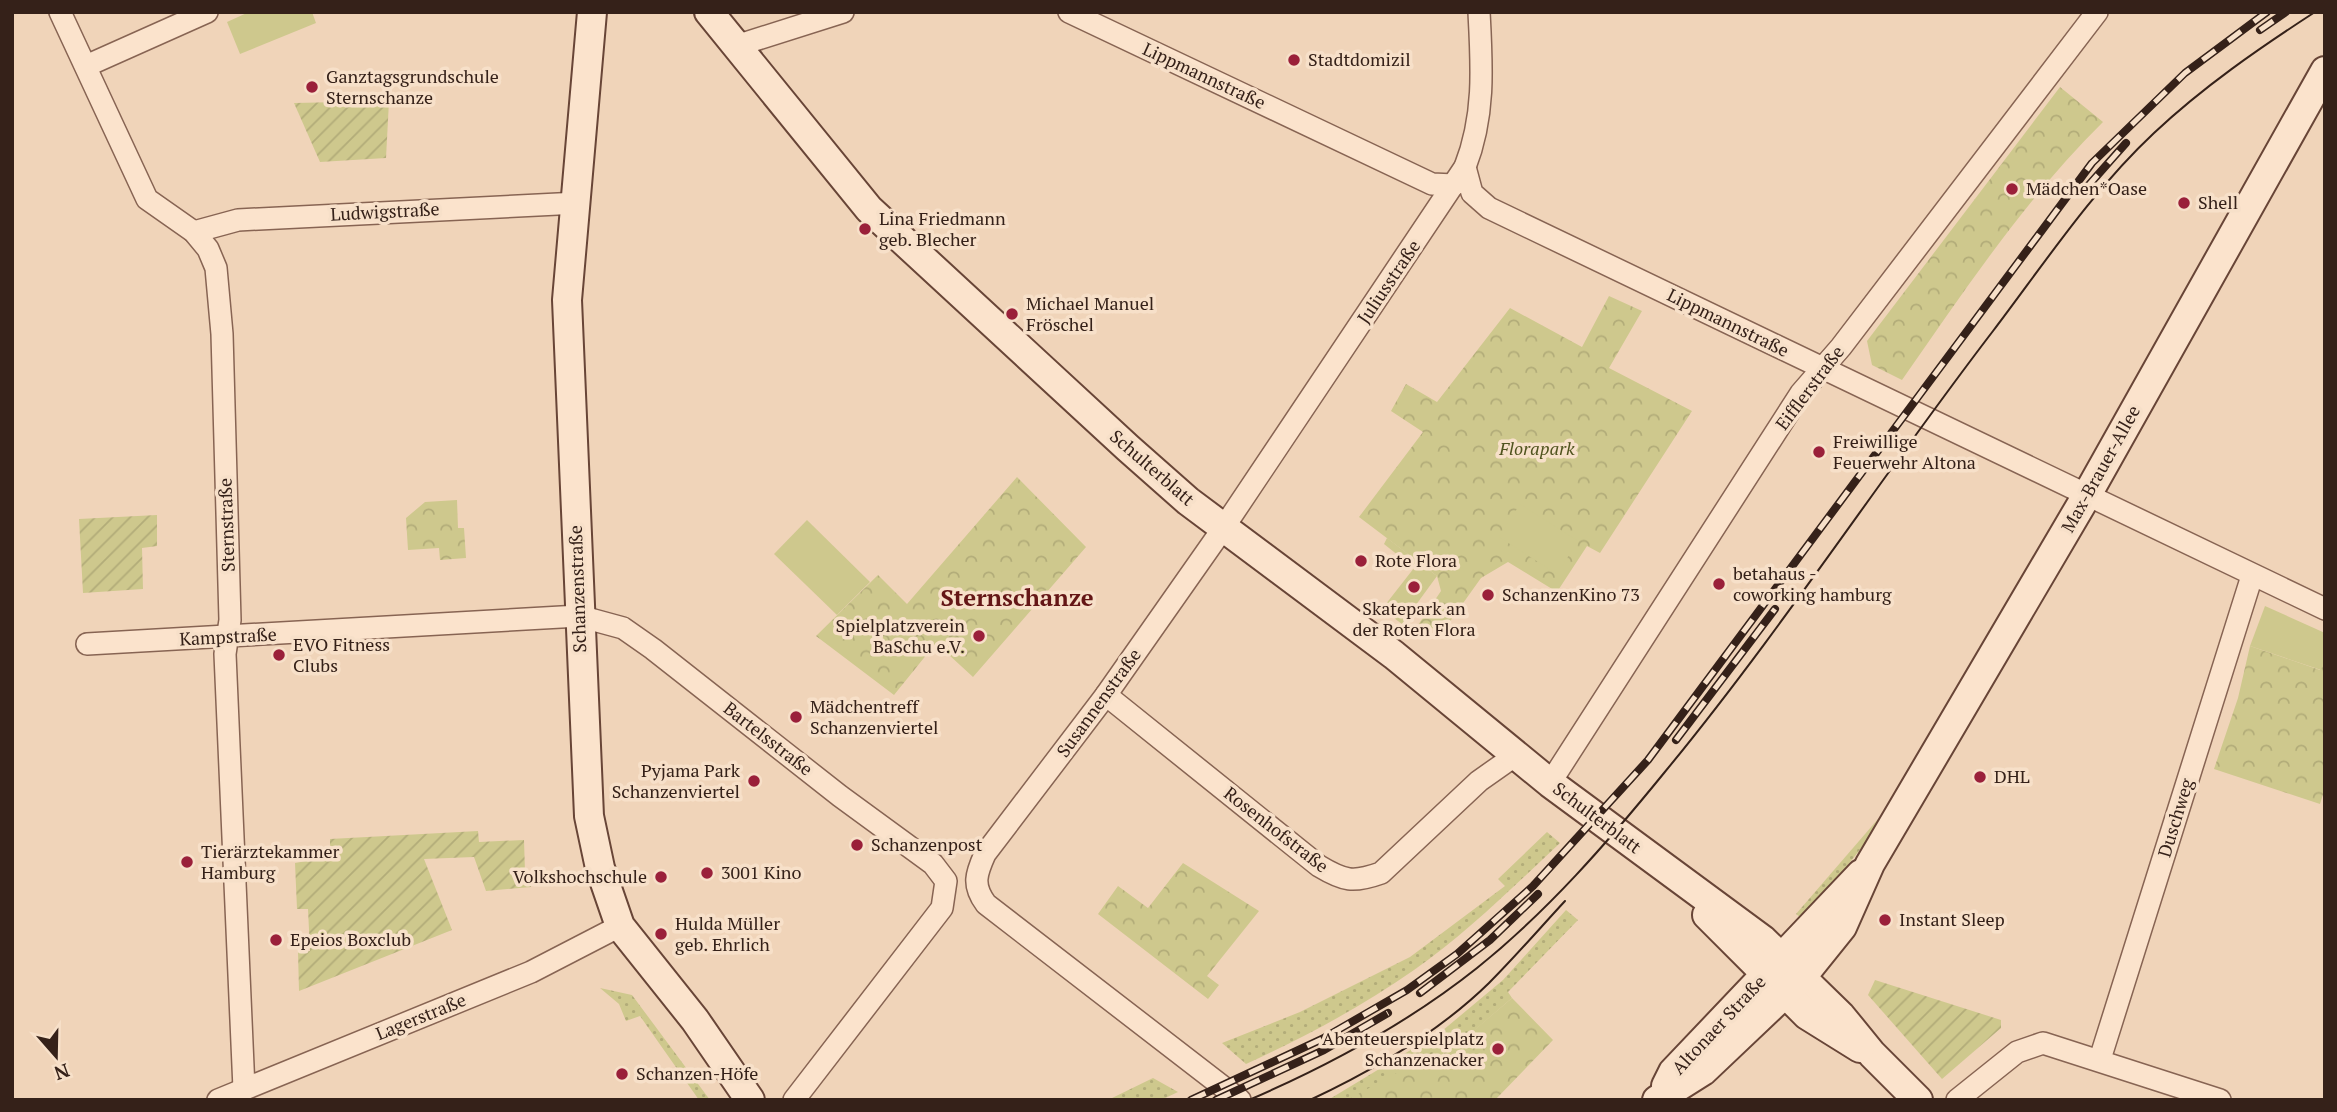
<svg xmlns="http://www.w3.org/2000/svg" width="2337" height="1112" font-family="'PT Serif',serif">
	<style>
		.grass { fill: url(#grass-dots) }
		.forest { fill: url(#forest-crowns) }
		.garden { fill: url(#garden-furrows) }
		.pitch { fill: #cec88d }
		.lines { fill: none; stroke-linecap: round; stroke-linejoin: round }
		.street-casing { stroke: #876453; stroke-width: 24 }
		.secondary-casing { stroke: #684537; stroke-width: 32 }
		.street { stroke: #fbe3cc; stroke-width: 21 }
		.secondary { stroke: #fbe3cc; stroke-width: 28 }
		.tram { stroke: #352119; stroke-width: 2 }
		.rail-casing { stroke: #352119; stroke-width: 8 }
		.rail { stroke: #f7e0c9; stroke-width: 5; stroke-dasharray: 16; stroke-linecap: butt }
		.poi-dot { fill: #9a203a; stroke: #f7e0c9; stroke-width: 2.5 }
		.labels { text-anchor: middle; stroke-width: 7; stroke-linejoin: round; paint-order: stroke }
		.poi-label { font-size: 18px; fill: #352119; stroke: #f7e0c9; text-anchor: start }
		.street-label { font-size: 18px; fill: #352119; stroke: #f7e0c9 }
		.park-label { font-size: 18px; font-style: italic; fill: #50531e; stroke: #f7e0c9 }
		.district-label { font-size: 24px; font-weight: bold; fill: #641616; stroke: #f7e0c9 }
	</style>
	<defs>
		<pattern id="grass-dots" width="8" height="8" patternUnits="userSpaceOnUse" patternTransform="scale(1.75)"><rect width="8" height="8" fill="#cec88d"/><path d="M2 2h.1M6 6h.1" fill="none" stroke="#b2ac79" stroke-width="1.8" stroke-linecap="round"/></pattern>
		<pattern id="forest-crowns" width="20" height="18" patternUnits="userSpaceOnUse" patternTransform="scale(1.75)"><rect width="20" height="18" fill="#cec88d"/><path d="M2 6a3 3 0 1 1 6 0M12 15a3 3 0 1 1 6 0" fill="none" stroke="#b2ac79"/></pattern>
		<pattern id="garden-furrows" width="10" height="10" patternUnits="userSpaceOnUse" patternTransform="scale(1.75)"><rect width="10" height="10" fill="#cec88d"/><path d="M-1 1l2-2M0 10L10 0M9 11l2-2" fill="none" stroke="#b2ac79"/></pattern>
	</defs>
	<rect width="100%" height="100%" fill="#f0d4b9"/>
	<!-- grass -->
	<g class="grass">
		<path d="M1878 819 1882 822 1804 920 1796 914Z"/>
		<path d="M1547 832 1560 843C1513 887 1467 933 1414 970 1361 1007 1305 1037 1246 1064L1222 1043 1300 1012 1410 957 1505 886 1498 879Z"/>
		<path d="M1566 910 1578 920 1508 992 1512 998 1433 1066 1347 1100H1328L1442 1031 1503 980Z"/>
		<path d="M600 988 632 995 710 1100H699L640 1016 626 1021 619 1004Z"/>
		<path d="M1153 1078 1178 1092 1161 1100H1108Z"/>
	</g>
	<!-- forest -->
	<g class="forest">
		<path d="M2060 87 2103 122C2025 199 1965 290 1902 380L1872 365 1867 341Z"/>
		<path d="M1609 296 1642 311 1609 368 1692 411 1600 553 1587 546 1557 592 1508 562 1481 578 1441 634 1429 626 1419 639 1412 634 1441 591 1437 576 1359 517 1423 432 1391 411 1406 384 1437 402 1510 308 1582 347Z"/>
		<path d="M1017 477 1086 547 973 677 936 643 894 695 816 636 878 575 907 604Z"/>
		<path d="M457 500 458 528H464L466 558 440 560 439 548 408 550 406 518 425 502Z"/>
		<path d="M2250 646 2320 670 2325 659V788L2320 804 2214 769 2238 698Z"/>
		<path d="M1183 863 1259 911 1207 976 1219 985 1208 999 1098 914 1118 886 1148 908Z"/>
		<path d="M1512 998 1553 1040 1495 1100H1347L1424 1058 1433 1065Z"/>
	</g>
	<!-- garden -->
	<g class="garden">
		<path d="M389 101 386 158 320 162 294 103Z"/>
		<path d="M157 515V546L142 548 143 589 83 593 79 519Z"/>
		<path d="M478 831 479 842 524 840 525 872 531 873V887L486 891 474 857 424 859 452 930 299 991 298 952 310 951 308 909H297L295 863 306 861V849L330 848V839Z"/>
		<path d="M1875 980 2001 1020V1028L1942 1079 1868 995Z"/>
	</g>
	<!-- pitch -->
	<g class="pitch">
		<path d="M249 12H312L316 23 240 54 227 22Z"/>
		<path d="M1520 504 1578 541 1557 574 1499 537Z"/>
		<path d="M807 520 870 582 837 615 774 554Z"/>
		<path d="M1387 538 1437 576 1402 624 1382 609 1414 568 1384 544Z"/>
		<path d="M2265 606 2325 633V659L2321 670 2250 646Z"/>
	</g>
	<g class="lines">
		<!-- street casing -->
		<g class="street-casing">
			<g id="street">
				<path d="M60 12 147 199 194 232 208 249 216 268 222 334 230 620 225 654 244 1089"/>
				<path d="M1069 12 1432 184 1454 185"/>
				<path d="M736 46 843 12"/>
				<path d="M86 66 207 12"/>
				<path d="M1465 167 1472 193 1489 208 2325 609"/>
				<path d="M194 232 238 220 578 203"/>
				<path d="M87 644 579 616 623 628 653 649 840 796 933 864 946 881 942 908 794 1100"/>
				<path d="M1106 695 1319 866C1344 881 1353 883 1381 873L1479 781 1516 755"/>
				<path d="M1550 783 1801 393 1841 347 2097 12"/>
				<path d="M2100 1059 2252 576"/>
				<path d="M218 1100 531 972 620 926"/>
				<path d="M1240 1100 986 904C972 885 976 874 985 854L1106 695 1224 527 1465 167C1485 116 1482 67 1479 12"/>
				<path d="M1957 1100 2017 1052 2043 1043 2220 1100"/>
			</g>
		</g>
		<!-- secondary casing -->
		<g class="secondary-casing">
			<g id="secondary">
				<path d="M592 12 567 300 589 816 600 868 620 926 695 1020 750 1100"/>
				<path d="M709 12 869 209 1128 448 1188 501 1394 655 1550 783 1763 940 1841 1016 1872 1054 1918 1100"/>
				<path d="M1707 915 1807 1015 1860 1048"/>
				<path d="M1666 1086 1673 1072 1861 874"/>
				<path d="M1657 1100 1703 1071 1801 978 1842 927 1870 864 2087 495 2325 71"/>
			</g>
		</g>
		<!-- street -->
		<use href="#street" class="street"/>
		<!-- secondary -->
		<use href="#secondary" class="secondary"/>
		<!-- tram -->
		<g class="tram">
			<path d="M1249 1100C1330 1065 1408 1023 1477 968 1548 911 1607 843 1664 773 1781 631 1881 477 1993 331 2044 264 2092 191 2154 133 2203 87 2258 49 2315 12"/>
			<path d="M1310 1100C1374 1070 1438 1033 1489 983 1515 957 1540 928 1565 901"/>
		</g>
		<!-- rail casing -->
		<g class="rail-casing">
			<g id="rail">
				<path d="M2260 30 2286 12"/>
				<path d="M2087 187 2126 143"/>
				<path d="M1676 740 1775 609"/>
				<path d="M1420 993 1490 940 1538 894"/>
				<path d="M1191 1100 1322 1039 1407 990 1457 954 1533 886 1648 760 2092 163 2185 73 2267 12"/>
				<path d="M1216 1100 1324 1050 1388 1013"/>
			</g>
		</g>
		<!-- rail -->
		<use href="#rail" class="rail"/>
	</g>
	<!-- markers -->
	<g class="poi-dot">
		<circle cx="1294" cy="60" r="7"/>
		<circle cx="312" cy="87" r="7"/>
		<circle cx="2012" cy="189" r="7"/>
		<circle cx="2184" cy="203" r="7"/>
		<circle cx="865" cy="229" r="7"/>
		<circle cx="1012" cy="314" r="7"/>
		<circle cx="1819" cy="452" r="7"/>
		<circle cx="1361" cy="561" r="7"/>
		<circle cx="1719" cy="584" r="7"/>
		<circle cx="1414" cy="587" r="7"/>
		<circle cx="1488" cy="595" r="7"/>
		<circle cx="979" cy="636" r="7"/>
		<circle cx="279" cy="655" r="7"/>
		<circle cx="796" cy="717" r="7"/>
		<circle cx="1980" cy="777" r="7"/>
		<circle cx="754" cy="781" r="7"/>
		<circle cx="857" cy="845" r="7"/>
		<circle cx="187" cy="862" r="7"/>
		<circle cx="707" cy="873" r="7"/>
		<circle cx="661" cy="877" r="7"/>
		<circle cx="1885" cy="920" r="7"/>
		<circle cx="661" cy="934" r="7"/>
		<circle cx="276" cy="940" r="7"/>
		<circle cx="1498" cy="1049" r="7"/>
		<circle cx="622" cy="1074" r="7"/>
	</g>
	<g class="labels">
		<!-- poi labels -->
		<g class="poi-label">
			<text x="1308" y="66">Stadtdomizil</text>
			<text x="326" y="83">Ganztagsgrundschule<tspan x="326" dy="21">Sternschanze</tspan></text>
			<text x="2026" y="195">Mädchen*Oase</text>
			<text x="2198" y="209">Shell</text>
			<text x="879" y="225">Lina Friedmann<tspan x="879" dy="21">geb. Blecher</tspan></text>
			<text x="1026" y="310">Michael Manuel<tspan x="1026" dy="21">Fröschel</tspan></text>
			<text x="1833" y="448">Freiwillige<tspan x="1833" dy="21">Feuerwehr Altona</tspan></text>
			<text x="1375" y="567">Rote Flora</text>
			<text x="1733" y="580">betahaus -<tspan x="1733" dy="21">coworking hamburg</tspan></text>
			<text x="1502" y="601">SchanzenKino 73</text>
			<text x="1414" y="615" text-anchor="middle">Skatepark an<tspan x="1414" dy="21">der Roten Flora</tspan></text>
			<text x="965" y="632" text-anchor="end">Spielplatzverein<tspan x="965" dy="21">BaSchu e.V.</tspan></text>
			<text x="293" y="651">EVO Fitness<tspan x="293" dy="21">Clubs</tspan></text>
			<text x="810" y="713">Mädchentreff<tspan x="810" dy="21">Schanzenviertel</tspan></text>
			<text x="740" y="777" text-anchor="end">Pyjama Park<tspan x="740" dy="21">Schanzenviertel</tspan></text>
			<text x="1994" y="783">DHL</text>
			<text x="871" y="851">Schanzenpost</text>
			<text x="201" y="858">Tierärztekammer<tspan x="201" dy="21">Hamburg</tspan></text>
			<text x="721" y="879">3001 Kino</text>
			<text x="647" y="883" text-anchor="end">Volkshochschule</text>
			<text x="1899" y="926">Instant Sleep</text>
			<text x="675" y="930">Hulda Müller<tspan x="675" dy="21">geb. Ehrlich</tspan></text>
			<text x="290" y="946">Epeios Boxclub</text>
			<text x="1484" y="1045" text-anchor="end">Abenteuerspielplatz<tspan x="1484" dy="21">Schanzenacker</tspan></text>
			<text x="636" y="1080">Schanzen-Höfe</text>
		</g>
		<!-- street labels -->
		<g class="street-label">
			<text transform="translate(1204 76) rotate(25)" y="6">Lippmannstraße</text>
			<text transform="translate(385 212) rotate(-3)" y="6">Ludwigstraße</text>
			<text transform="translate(1389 282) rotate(-56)" y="6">Juliusstraße</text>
			<text transform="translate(1728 323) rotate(26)" y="6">Lippmannstraße</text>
			<text transform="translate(1810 388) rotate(-53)" y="6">Eifflerstraße</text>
			<text transform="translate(1152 468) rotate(41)" y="6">Schulterblatt</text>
			<text transform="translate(2101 469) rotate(-61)" y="6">Max-Brauer-Allee</text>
			<text transform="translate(227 525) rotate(-92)" y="6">Sternstraße</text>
			<text transform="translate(578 589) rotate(-92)" y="6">Schanzenstraße</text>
			<text transform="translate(228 637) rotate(-3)" y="6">Kampstraße</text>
			<text transform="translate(1099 703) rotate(-54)" y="6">Susannenstraße</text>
			<text transform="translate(768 739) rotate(38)" y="6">Bartelsstraße</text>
			<text transform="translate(1597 818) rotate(37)" y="6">Schulterblatt</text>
			<text transform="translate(2176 818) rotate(-73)" y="6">Duschweg</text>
			<text transform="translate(1276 830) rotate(38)" y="6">Rosenhofstraße</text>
			<text transform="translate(421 1017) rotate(-22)" y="6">Lagerstraße</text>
			<text transform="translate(1719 1025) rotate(-47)" y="6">Altonaer Straße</text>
		</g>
		<!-- park labels -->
		<g class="park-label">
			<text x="1537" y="455">Florapark</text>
		</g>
		<!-- district labels -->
		<g class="district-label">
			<text x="1017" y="606">Sternschanze</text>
		</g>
	</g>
	<!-- border -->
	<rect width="2337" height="1112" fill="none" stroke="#352119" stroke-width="28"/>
	<!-- north arrow -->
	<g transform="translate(56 1056) rotate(160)" stroke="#f7e0c9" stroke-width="5" paint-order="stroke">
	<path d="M0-5L12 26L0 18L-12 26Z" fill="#352119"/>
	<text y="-10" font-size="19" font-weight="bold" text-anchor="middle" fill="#352119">N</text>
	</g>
</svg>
